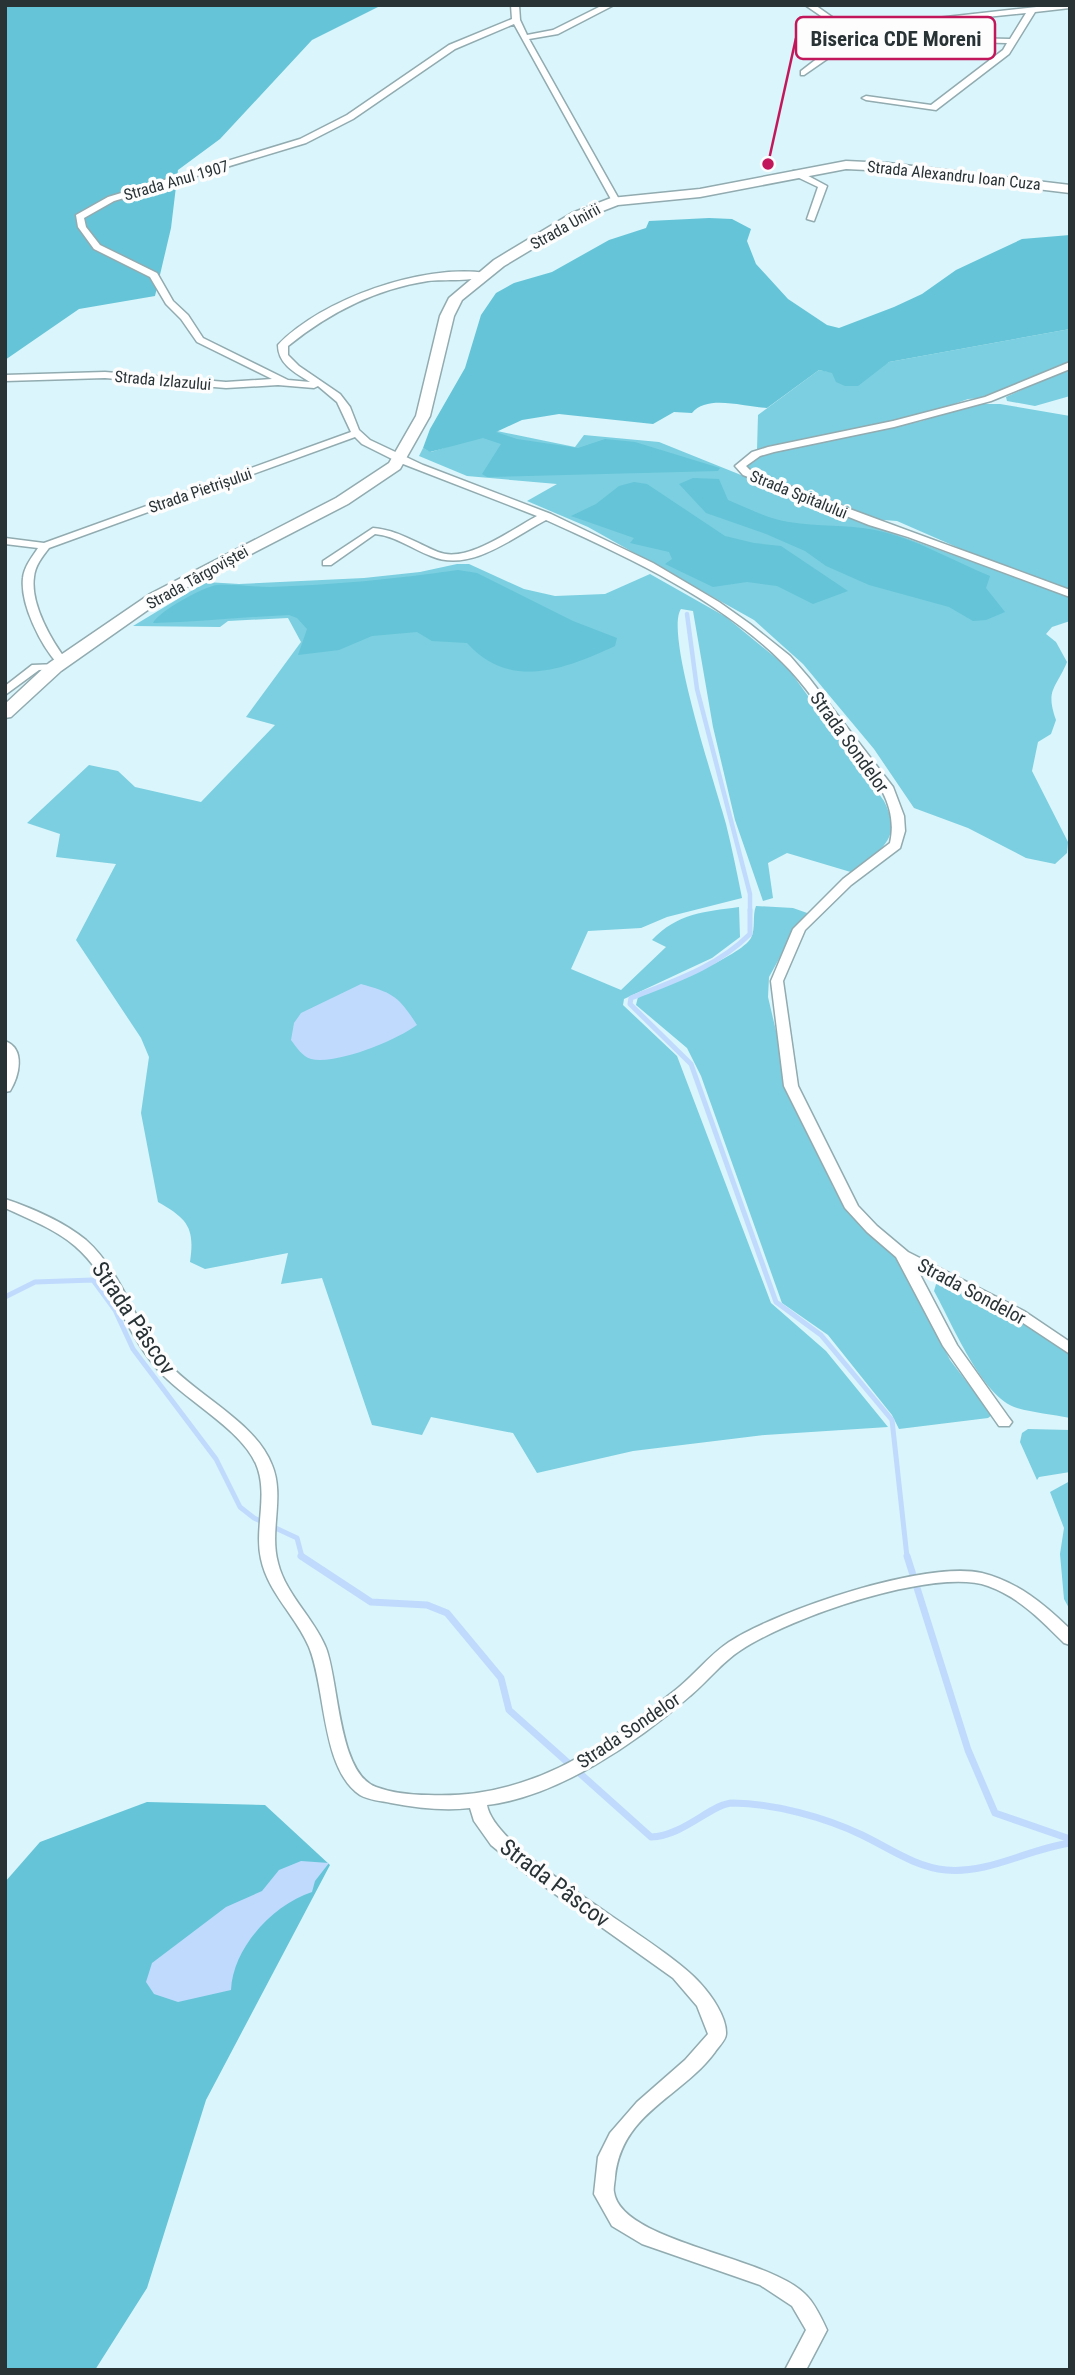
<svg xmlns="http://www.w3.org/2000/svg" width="1075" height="2375" font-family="'Roboto Condensed',sans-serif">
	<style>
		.green { fill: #7bcfe0 }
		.forest { fill: #65c4d7 }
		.water { fill: #bfdafd }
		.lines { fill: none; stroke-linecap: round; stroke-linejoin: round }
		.stream-far2 { stroke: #bfdafd; stroke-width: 4.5 }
		.stream-far1 { stroke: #bfdafd; stroke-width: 5 }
		.stream { stroke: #bfdafd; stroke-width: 7 }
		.minor-casing { stroke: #91abb0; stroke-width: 3 }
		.secondary-casing { stroke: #91abb0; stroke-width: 3 }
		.minor { fill: #fff; fill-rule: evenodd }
		.secondary { fill: #fff; fill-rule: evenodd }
		.labels { text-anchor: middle; stroke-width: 7; stroke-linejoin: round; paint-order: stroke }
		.far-street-label { font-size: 16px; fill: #293336; stroke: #fdfdfd }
		.street-label { font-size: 19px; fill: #293336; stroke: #fdfdfd }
		.near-street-label { font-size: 23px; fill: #293336; stroke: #fdfdfd }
		.leader { fill: none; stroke: #c2185b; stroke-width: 2.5 }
		.callout-dot { fill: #c2185b; stroke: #fdfdfd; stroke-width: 2.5 }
		.callout { fill: #fdfdfd; stroke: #c2185b; stroke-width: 2.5 }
		.callout-label { font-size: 21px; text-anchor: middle; font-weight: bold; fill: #293336 }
	</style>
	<rect width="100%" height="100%" fill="#daf5fb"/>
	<!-- green -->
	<g class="green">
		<path d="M1070 329V362L983 398 968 399 923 415 757 450 758 415 819 370C839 375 870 373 889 362Z"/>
		<path d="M1070 368V396L1035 406 1007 401 1006 397Z"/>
		<path d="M974 404H1000L1070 416V590L984 559 897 521 871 519 756 475 747 466 755 457 769 452 922 421Z"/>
		<path d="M497 431 575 447 584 435 659 442 828 510 1070 597V621L1052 627 1046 634 1056 642 1067 662C1056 689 1045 689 1056 720L1051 734 1038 742 1032 771 1068 842 1067 853 1055 864 1026 858 968 828 914 808 874 749 803 664 754 620 588 527 527 501 557 484 467 476 419 456 423 448 431 452Z"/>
		<path d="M457 564H469L524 589 555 596 605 594 650 574 726 617 787 667 884 801C903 839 882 846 858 871L854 873 787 853 768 863 773 898 763 901 735 820 713 727 693 611 681 609C664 633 717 790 726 824 732 848 737 873 742 898L667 917 641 928 588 931 571 969 621 990 666 947 652 940C678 913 703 912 739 907L740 937 712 958 624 999 623 1005 677 1056 771 1303 826 1351 888 1427 765 1435 633 1451 537 1473 513 1433 431 1417 422 1435 372 1425 322 1278 281 1284 288 1253 205 1269 190 1262C195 1228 188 1219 158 1202L141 1113 149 1057 141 1038 76 940 116 864 56 857 60 834 27 823 89 765 118 771 135 787 201 802 275 725 246 717 301 642 288 618 228 621 220 627 133 626 206 582 239 584 364 578 420 572Z"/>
		<path d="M756 906 793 908 810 914 795 930 769 977 768 997 788 1082 833 1187 859 1223 889 1248 905 1269 950 1360 992 1415 988 1418 899 1429 892 1415 828 1335 782 1303 701 1076 687 1048 636 1005 638 997C660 988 740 957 751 938 756 928 752 916 756 906Z"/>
		<path d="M937 1281 949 1282 1013 1315 1070 1355V1418C1052 1414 1034 1413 1017 1408 982 1398 951 1321 934 1291Z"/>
		<path d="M1028 1429 1070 1430V1472L1039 1477 1037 1480 1020 1442 1022 1433Z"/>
		<path d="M1070 1481V1610L1064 1599 1060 1554 1064 1528 1050 1492Z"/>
	</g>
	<!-- forest -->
	<g class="forest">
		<path d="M5 5H382L312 40 220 139 178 170 171 228 155 296 79 309 5 360Z"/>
		<path d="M709 218 732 219 751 229 747 241 756 264 788 299 827 325 839 328 894 307 922 294 956 270 1022 239 1070 235V329L889 362 858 386H845L836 382 832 373 819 370 767 408C745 407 707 394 692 413L674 412 653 424 559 414 522 420 496 432 517 439 578 448 605 439 635 442 720 468 718 471 487 477 482 474 501 444 483 438 430 452 423 448 430 429 465 368 481 315 496 293 514 283 552 272 609 240 646 228 649 221Z"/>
		<path d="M693 478 719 479 728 500C748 508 768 519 789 522 818 527 846 524 875 530 915 538 953 561 990 576L986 588 1005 612 986 620 973 621 949 607 869 585 826 566 805 551 766 534 706 513 679 484Z"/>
		<path d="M634 482 647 484 725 536 754 543 781 546 848 591 813 604 777 586 747 582 713 587 665 564 672 559 669 552 630 543 634 538 571 516 596 504 619 486Z"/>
		<path d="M458 570 477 573 573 621 617 638 615 646C565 669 510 691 467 643L432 641 417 632 372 636 339 650 298 655 307 629 297 618 289 615C243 617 199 622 153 623 159 611 203 587 217 585 234 584 253 587 270 587 333 585 395 579 458 570Z"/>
		<path d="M147 1802 265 1805 330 1865 206 2100 147 2288 95 2370H5V1882L40 1842Z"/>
	</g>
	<!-- water -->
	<g class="water">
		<path d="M361 984C394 993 399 997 417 1025 397 1040 337 1065 311 1059 302 1056 297 1048 291 1040L294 1023 301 1013Z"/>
		<path d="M301 1861 329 1863 315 1881 312 1892C273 1905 233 1947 231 1990L178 2002 154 1994 146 1982 152 1963 226 1907 262 1891 279 1870Z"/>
	</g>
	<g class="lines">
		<!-- stream-far2 -->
		<path class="stream-far2" d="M687 614 697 689 750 894V912"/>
		<!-- stream-far1 -->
		<g class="stream-far1">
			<path d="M750 910V934C717 967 674 981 631 998L630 1004 691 1064 776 1302 821 1335 892 1420 907 1557"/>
			<path d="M5 1297 35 1282 93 1280 115 1310 133 1349 216 1459 240 1507 254 1518 297 1538 302 1557"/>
		</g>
		<!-- stream -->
		<g class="stream">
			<path d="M301 1556 371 1602 427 1605 447 1613 501 1678 509 1710 651 1837C684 1836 712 1803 733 1803 776 1804 824 1817 862 1835 889 1848 915 1867 946 1870 989 1874 1028 1849 1070 1843"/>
			<path d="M907 1556 968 1750 995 1813 1070 1839"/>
		</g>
		<!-- minor casing -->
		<g class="minor-casing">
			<g id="minor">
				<path d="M511 5H519L520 20 527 35 553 30 603 5H614L558 34 529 39 620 201 619 203 612 201 514 24 455 49 353 119 306 143 114 201 84 218 86 227 100 245 157 273 173 301 188 315 203 338 288 380 310 382C295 373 278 364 278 345 322 299 422 264 485 273L487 275C476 282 443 279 428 281 375 289 329 313 288 346V355L299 366 340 394 350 407 359 430 370 440 423 465 551 514 653 563 719 602 750 624 790 656 809 678 893 787 904 816 905 831 900 848 851 885 805 930 783 981 798 1086 858 1206 877 1226 908 1252 1024 1311 1070 1342V1354L1014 1317 916 1267 957 1345 1009 1418 1012 1422 1009 1426H999L943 1346 896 1257 867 1232 845 1208 784 1086 771 981 793 929 843 879 890 843C900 800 867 768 842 737 822 712 805 684 782 662 719 599 626 556 546 520 512 538 470 573 431 556 412 549 396 536 375 534L331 565H323V561L373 528C398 530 416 543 438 552 467 564 512 529 537 516L398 462 362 444 355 437 49 548C42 557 35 566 34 577 30 604 52 642 68 662L66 664 59 665V669L39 670 5 695V686L32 665 58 664C41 646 20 604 23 578 24 567 32 557 38 548L5 544V538L44 543 351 432 337 402 318 386 314 388 278 385 226 388 105 378 5 381V375L105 372 226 382 272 379 197 342 181 319 166 304 150 277 94 249 78 227 76 215 108 197 300 139 347 115 449 45 512 19Z"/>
				<path d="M805 5H815L849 29 835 39 830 57 804 75H801V71L823 54 827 38 840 29Z"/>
				<path d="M1055 5H1070V8L1035 12 1009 54 936 110 866 100 862 98 866 96 931 105 1003 50 1007 43 966 42 910 33H907V29L937 18ZM1026 13 1010 39 966 38 919 30 938 22Z"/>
				<path d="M793 171H799L827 186 814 221 807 219 818 187 793 175Z"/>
				<path d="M1070 362V369L991 401 894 427 774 452 760 456 746 466 751 471C856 513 963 550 1070 590V597L908 537 869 525 743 475 735 466 752 452 768 447 893 421 985 397Z"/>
				<path d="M5 1041C26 1049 19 1076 10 1091L5 1092Z"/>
				<path d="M5 1199C32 1208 64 1222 86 1240 123 1273 134 1323 165 1360 195 1395 255 1421 272 1465 285 1496 269 1531 278 1563 286 1595 314 1618 326 1648 339 1682 338 1773 376 1787 392 1793 411 1795 428 1795 525 1800 599 1751 673 1692 693 1677 708 1656 729 1642 778 1610 926 1560 982 1573 1018 1582 1044 1604 1070 1629V1645L1064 1643C1042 1621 1019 1597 988 1586 934 1567 789 1618 741 1650 722 1662 708 1681 690 1696 638 1742 557 1797 487 1805 495 1854 660 1938 700 1983 711 1995 727 2017 726 2034 726 2040 718 2047 715 2052 681 2098 622 2112 615 2177 615 2181 613 2188 614 2192 621 2242 767 2256 805 2294 814 2302 822 2319 827 2330L806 2370H785L806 2330 792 2306 760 2285 642 2244 612 2226 594 2194 598 2157 610 2133 637 2102 685 2060 708 2034 697 2006 673 1978 524 1872 491 1845 474 1821 470 1808C444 1811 417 1808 391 1803 382 1801 368 1800 360 1795 321 1769 326 1688 309 1647 296 1616 268 1593 261 1559 254 1528 269 1494 256 1464 240 1427 180 1398 154 1365 123 1328 112 1278 75 1246 55 1229 29 1219 5 1208Z"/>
			</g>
		</g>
		<!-- secondary casing -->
		<g class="secondary-casing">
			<path id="secondary" d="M846 161 888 163 1070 185V193L888 171 846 169 700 197 618 205 582 219 504 266 462 300 454 316 430 416 400 469 348 504 162 600 61 671 11 717 5 718V704L49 663 150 594 336 498 389 463 416 416 440 316 449 298 494 260 572 213 611 198 700 189Z"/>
		</g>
		<!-- minor -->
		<use href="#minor" class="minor"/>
		<!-- secondary -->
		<use href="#secondary" class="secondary"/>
	</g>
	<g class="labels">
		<!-- far-street labels -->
		<g class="far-street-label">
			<text transform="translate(954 175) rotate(6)" y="6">Strada Alexandru Ioan Cuza</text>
			<text transform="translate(176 180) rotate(-16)" y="6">Strada Anul 1907</text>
			<text transform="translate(565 226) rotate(-29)" y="6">Strada Unirii</text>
			<text transform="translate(163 380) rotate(5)" y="6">Strada Izlazului</text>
			<text transform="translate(200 490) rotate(-19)" y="6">Strada Pietrișului</text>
			<text transform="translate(799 494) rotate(22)" y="6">Strada Spitalului</text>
			<text transform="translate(197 577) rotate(-29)" y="6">Strada Târgoviștei</text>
		</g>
		<!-- street labels -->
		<g class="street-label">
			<text transform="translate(850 742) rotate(54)" y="7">Strada Sondelor</text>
			<text transform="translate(972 1291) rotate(28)" y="7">Strada Sondelor</text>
			<text transform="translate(628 1730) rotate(-34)" y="7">Strada Sondelor</text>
		</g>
		<!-- near-street labels -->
		<g class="near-street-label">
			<text transform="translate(134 1318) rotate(56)" y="8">Strada Pâscov</text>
			<text transform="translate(555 1883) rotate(37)" y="8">Strada Pâscov</text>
		</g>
	</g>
	<!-- callouts -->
	<path class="leader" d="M768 164L796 38"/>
	<circle class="callout-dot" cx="768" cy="164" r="7"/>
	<rect class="callout" x="796" y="17" width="199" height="42" rx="7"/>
	<g class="callout-label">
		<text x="896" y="46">Biserica CDE Moreni</text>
	</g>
	<!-- border -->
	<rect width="1075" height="2375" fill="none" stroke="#293336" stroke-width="14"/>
</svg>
